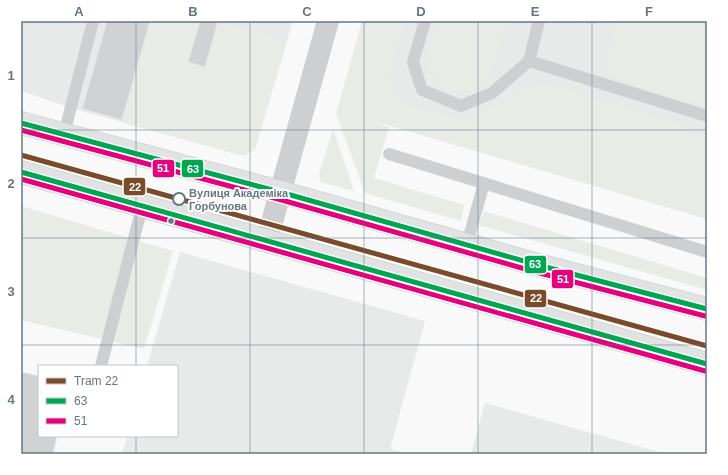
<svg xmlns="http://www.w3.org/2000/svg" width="728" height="475" font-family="Arial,sans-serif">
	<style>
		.built { fill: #e8e9e9 }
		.green { fill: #e8ebe6 }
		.building { fill: #d0d2d3; stroke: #e8e8e8 }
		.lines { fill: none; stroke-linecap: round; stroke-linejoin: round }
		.secondary-casing { stroke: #d5d6d7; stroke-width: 24 }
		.service { stroke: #cecfd0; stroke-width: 12 }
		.minor { stroke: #cecfd0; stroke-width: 22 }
		.secondary { stroke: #e1e2e2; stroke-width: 22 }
		.bus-1-casing { stroke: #fff; stroke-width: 8 }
		.bus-2-casing { stroke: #fff; stroke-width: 8 }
		.bus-1 { stroke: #00a651; stroke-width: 5 }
		.bus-2 { stroke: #e5007d; stroke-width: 5 }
		.tram-1-casing { stroke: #fff; stroke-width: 8 }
		.tram-1 { stroke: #7a4b2a; stroke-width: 5 }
		.grid { fill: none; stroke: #657683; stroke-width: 1; stroke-opacity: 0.55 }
		.stop-dot { fill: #fff; stroke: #657683; stroke-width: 2 }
		.bus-dot { fill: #657683; stroke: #fff; stroke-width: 1.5 }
		.labels { text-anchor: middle; stroke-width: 4; stroke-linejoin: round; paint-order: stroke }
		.stop-label { font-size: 11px; font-weight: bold; fill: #657683; stroke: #fff; text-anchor: start }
		.line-badge { stroke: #fff; stroke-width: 1.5 }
		.badge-label { font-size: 11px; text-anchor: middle; font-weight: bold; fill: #fff }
		.neatline { fill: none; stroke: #657683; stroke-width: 1.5 }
		.grid-label { font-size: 13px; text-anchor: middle; font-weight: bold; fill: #657683 }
	</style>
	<rect width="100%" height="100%" fill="#f9f9f9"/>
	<!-- built -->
	<g class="built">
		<path d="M21 21H293L255 149 244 156 71 108 21 91Z"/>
		<path d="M375 21H707V219L362 117Z"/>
		<path d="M180 252 425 321 390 449 407 454H122L127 436H177V366H147Z"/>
		<path d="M485 403 666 454H471Z"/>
	</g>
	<!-- green -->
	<g class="green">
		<path d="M152 21H216L287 40 255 149 244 156 124 123Z"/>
		<path d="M362 21H405L389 75 395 96 406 105 461 119H471L532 85H551L707 133V219L370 120 389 127 374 178 464 205 461 221 365 193 336 114Z"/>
		<path d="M437 21H506L496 60 483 85 472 91H456L442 85 432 73 426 61Z"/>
		<path d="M617 21H707V106L616 78 608 72 605 64Z"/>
		<path d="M333 129 354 191 320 182 319 174Z"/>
		<path d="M21 206 173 251 144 349 21 320Z"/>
		<path d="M484 211 707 278V290L479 225Z"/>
	</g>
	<!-- building -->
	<g class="building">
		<path d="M107 21H150L122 120 82 109Z"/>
		<path d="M200 21H218L205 67 188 62Z"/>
		<path d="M21 372 39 376V436H57L53 454H21Z"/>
	</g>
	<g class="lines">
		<!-- secondary casing -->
		<g class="secondary-casing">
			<g id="secondary">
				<path d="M21 123 280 192 538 265 707 309"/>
				<path d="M21 172C249 238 479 298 707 364"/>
			</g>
		</g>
		<!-- service -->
		<g class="service">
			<path d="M425 21 413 62 422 90 461 106 492 93 529 61 539 21"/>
			<path d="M529 61 707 116"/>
			<path d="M64 134 93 21"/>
			<path d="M389 154 707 252"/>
			<path d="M467 244 484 183"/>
			<path d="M101 366 142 207"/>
		</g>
		<!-- minor -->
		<path class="minor" d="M267 240 328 21"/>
		<!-- secondary -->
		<use href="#secondary" class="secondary"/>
		<!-- bus-1 casing -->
		<g class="bus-1-casing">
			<g id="bus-1">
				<path d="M21 123 280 192 538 265 707 309"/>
				<path d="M21 172 707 364"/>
			</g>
		</g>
		<!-- bus-2 casing -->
		<g class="bus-2-casing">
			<g id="bus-2">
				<path d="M21 130 278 199 536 272 705 316"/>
				<path d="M21 179 705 371"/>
			</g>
		</g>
		<!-- bus-1 -->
		<use href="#bus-1" class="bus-1"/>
		<!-- bus-2 -->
		<use href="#bus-2" class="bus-2"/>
		<!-- tram-1 casing -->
		<g class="tram-1-casing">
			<path id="tram-1" d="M21 155 707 346"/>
		</g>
		<!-- tram-1 -->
		<use href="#tram-1" class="tram-1"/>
	</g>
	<!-- grid -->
	<path class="grid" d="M136 21V366M250 21V454M364 21V454M478 21V454M592 21V454M21 130H707M21 238H707M21 345H707M136 436V454"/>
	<!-- markers -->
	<circle class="stop-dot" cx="179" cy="199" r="6"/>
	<circle class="bus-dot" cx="171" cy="221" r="3.5"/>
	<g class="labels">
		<!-- stop labels -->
		<g class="stop-label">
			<text x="189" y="197">Вулиця Академіка<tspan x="189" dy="13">Горбунова</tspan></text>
		</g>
	</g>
	<g class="line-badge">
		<rect x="152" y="159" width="23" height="19" rx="4" fill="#e5007d"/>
		<rect x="181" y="159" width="23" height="19" rx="4" fill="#00a651"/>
		<rect x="123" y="177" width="23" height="19" rx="4" fill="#7a4b2a"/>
		<rect x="524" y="255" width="23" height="19" rx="4" fill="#00a651"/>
		<rect x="551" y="269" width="23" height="20" rx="4" fill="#e5007d"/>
		<rect x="524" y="289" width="23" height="19" rx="4" fill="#7a4b2a"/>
	</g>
	<g class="badge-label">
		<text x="163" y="172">51</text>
		<text x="193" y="173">63</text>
		<text x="135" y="191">22</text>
		<text x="535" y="268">63</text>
		<text x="563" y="283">51</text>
		<text x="536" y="302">22</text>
	</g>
	<!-- border -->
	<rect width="728" height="475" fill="none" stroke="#ffffff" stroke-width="44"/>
	<!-- legend -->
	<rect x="38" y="365" width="140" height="72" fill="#ffffff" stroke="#c1c8cd"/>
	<rect x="46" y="378" width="20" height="6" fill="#7a4b2a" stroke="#c1c8cd"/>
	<text x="74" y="385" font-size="12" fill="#657683">Tram 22</text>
	<rect x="46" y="398" width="20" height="6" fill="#00a651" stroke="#c1c8cd"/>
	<text x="74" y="405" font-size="12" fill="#657683">63</text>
	<rect x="46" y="418" width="20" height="6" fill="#e5007d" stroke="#c1c8cd"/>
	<text x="74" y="425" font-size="12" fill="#657683">51</text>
	<rect x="22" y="22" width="684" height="431" class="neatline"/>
	<g class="grid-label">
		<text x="79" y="16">A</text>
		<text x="193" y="16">B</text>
		<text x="307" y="16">C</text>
		<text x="421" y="16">D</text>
		<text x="535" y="16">E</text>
		<text x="649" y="16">F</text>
		<text x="11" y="80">1</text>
		<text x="11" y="188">2</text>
		<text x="11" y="296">3</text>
		<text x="11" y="404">4</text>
	</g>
</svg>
